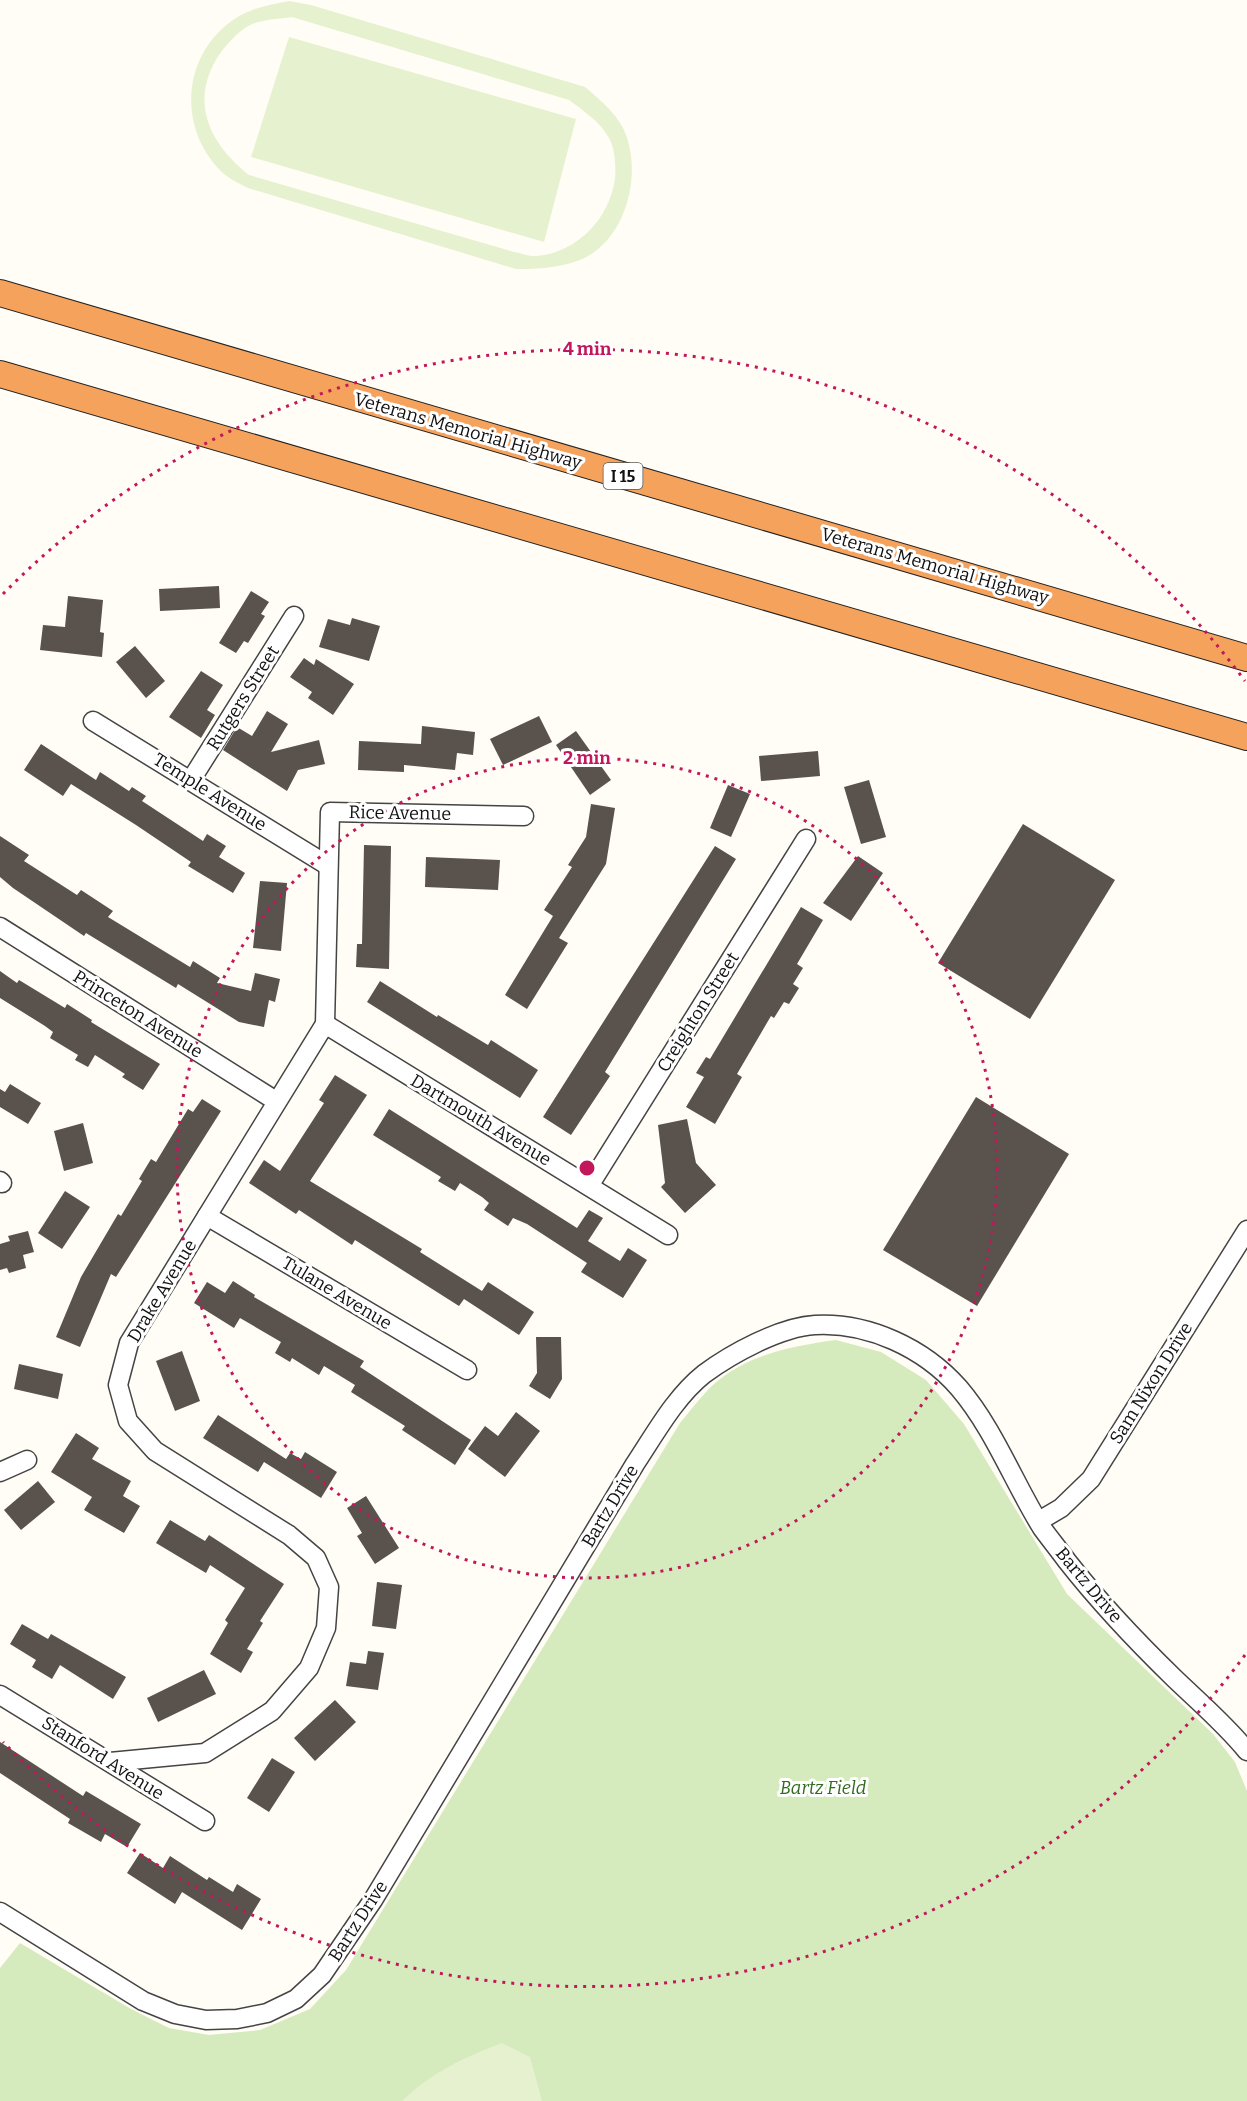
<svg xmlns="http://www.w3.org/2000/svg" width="1247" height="2101" font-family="Bitter,serif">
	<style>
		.green { fill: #d5ebbd }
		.pitch { fill: #e6f2cf; fill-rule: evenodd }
		.building { fill: #5a524d }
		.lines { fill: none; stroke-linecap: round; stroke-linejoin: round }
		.minor-casing { stroke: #444; stroke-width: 21 }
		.highway-casing { stroke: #222; stroke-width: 28 }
		.minor { stroke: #fff; stroke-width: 18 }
		.highway { stroke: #f5a25d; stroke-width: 26 }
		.ring { fill: none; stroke: #c2185b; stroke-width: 3; stroke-dasharray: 3 6 }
		.labels { text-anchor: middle; stroke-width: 6; stroke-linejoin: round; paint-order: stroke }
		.shield { fill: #fff; stroke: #585858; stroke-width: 1.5 }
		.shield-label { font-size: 16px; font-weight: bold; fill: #111 }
		.street-label { font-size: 18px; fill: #111; stroke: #fff }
		.park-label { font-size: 18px; font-style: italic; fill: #2f6b1f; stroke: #fff }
		.centre { fill: #c2185b; stroke: #fff; stroke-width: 3 }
		.ring-label { font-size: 18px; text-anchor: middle; font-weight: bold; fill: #c2185b; stroke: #fff; stroke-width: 6; stroke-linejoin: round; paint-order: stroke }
	</style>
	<rect width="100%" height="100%" fill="#fffdf5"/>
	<!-- green -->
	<path class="green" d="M836 1340 881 1352 926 1380 964 1424 1067 1594 1213 1734 1235 1762 1247 1791V2101H0V1968L20 1943 131 2009 169 2028 209 2035 260 2030 310 2009 346 1970 680 1423C691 1410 702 1395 714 1384 749 1354 792 1346 836 1340Z"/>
	<!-- pitch -->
	<g class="pitch">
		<path d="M289 1 311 5 585 87C599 99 615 112 623 128 644 171 627 241 580 260 559 268 538 269 516 269L248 188C240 184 231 180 224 174 177 131 181 56 233 20 249 8 270 5 289 1ZM292 17 569 100C584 111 600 122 609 138 615 148 616 167 615 178 610 218 578 252 537 256 530 257 521 253 514 252L249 175C208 143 188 99 221 52 229 42 242 27 255 23 267 19 280 19 292 17Z"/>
		<path d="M289 37 576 119 544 242 251 157Z"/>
		<path d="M502 2043 530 2057 542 2101H402C432 2072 465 2057 502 2043Z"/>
	</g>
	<!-- building -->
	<g class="building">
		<path d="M219 586 220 608 160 611 159 589Z"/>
		<path d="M251 591 269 602 261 614 265 616 248 643 244 641 236 653 219 643Z"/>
		<path d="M68 596 103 600 100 632 104 633 102 657 40 650 43 625 65 627Z"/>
		<path d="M352 618 380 626 369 661 319 647 328 619 350 625Z"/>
		<path d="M135 646 165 681 146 698 116 662Z"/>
		<path d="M304 658 314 665 316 659 354 684 333 715 308 698 312 692 290 677Z"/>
		<path d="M201 671 223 685 207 710 215 715 201 738 169 717Z"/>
		<path d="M267 711 288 724 271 752 319 740 325 764 298 770 287 791 223 750 237 727 252 736Z"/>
		<path d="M539 716 552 742 503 765 490 739Z"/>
		<path d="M422 726 475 732 473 755 457 753 455 770 404 765V772L358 770 359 741 421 744Z"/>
		<path d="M576 731 611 780 590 795 556 745Z"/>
		<path d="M41 744 96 780 100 772 129 791 132 787 146 796 142 801 203 841 207 834 226 846 219 857 245 873 233 893 188 866 191 862 136 825 71 784 63 796 24 770Z"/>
		<path d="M818 751 820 776 761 781 759 756Z"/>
		<path d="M869 780 886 837 861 844 844 787Z"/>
		<path d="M728 785 750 794 731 837 710 828Z"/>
		<path d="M591 804 615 808 606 864 559 938 568 943 527 1009 505 995 553 916 544 910 572 867 568 865 586 837Z"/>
		<path d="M1023 824 1115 880 1030 1019 938 963Z"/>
		<path d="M0 836 29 855 24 861 77 895 81 890 113 911 108 917 190 967 193 961 220 978 217 983 251 991 255 973 280 979 275 1002 269 1000 264 1027 239 1022 178 984 176 988 86 933 84 936 13 888 0 877Z"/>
		<path d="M364 845 391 846 389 969 356 967 357 944H362Z"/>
		<path d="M715 846 736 859 605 1072 610 1076 571 1135 543 1117Z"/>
		<path d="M858 856 883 873 851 921 823 903Z"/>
		<path d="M426 857 500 860 498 890 425 887Z"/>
		<path d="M260 881 287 883 281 951 253 948Z"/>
		<path d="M801 907 823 920 797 964 803 968 793 984 799 988 789 1004 784 1002 774 1018 771 1016 737 1074 742 1077 715 1124 686 1107 704 1077 696 1073 706 1057 710 1059Z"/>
		<path d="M0 971 17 983 19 980 65 1008 67 1004 92 1020 91 1022 160 1064 143 1090 122 1077 125 1074 95 1055 88 1067 75 1060 78 1055 50 1038 53 1032 45 1026 0 998Z"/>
		<path d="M380 981 437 1017 438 1015 488 1045 491 1040 538 1070 520 1098 367 1002Z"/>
		<path d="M335 1075 367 1095 310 1181 422 1249 420 1252 482 1291 488 1282 534 1312 519 1335 464 1299 459 1306 355 1240 352 1245 299 1210 296 1214 249 1183 264 1160 280 1171 324 1103 319 1100Z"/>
		<path d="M10 1084 41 1103 28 1124 0 1107V1089L5 1092Z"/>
		<path d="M976 1097 1069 1154 977 1306 883 1250Z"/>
		<path d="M202 1099 221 1111 116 1277 111 1274 80 1347 56 1337 81 1277 118 1214 121 1216 142 1181 139 1179 151 1159 156 1162 188 1109 193 1112Z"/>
		<path d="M389 1109 577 1228 589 1210 603 1218 588 1241 620 1261 628 1248 647 1260 623 1298 581 1272 587 1263 527 1224 513 1218 508 1226 484 1210 489 1203 482 1197 460 1183 455 1191 438 1181 441 1177 373 1135Z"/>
		<path d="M687 1119 696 1163 716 1185 685 1213 661 1187 665 1183 658 1125Z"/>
		<path d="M83 1123 93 1163 64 1171 54 1131Z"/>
		<path d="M65 1191 90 1207 62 1249 38 1233Z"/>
		<path d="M28 1231 34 1252 23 1255 26 1268 9 1273 7 1268 0 1270V1244L10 1241 8 1236Z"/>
		<path d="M233 1281 255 1295 254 1297 364 1361 360 1367 471 1440 455 1465 402 1430 405 1426 351 1392 355 1385 324 1366 319 1375 292 1358 290 1362 275 1353 281 1342 240 1318 234 1328 194 1303 207 1282 225 1293Z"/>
		<path d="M536 1337H561L562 1379 550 1399 529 1386 537 1373Z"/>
		<path d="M182 1351 200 1401 175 1411 156 1361Z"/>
		<path d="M19 1364 63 1374 58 1399 14 1389Z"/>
		<path d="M516 1412 540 1431 505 1477 468 1449 485 1426 498 1436Z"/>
		<path d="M218 1415 286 1459 290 1453 301 1459 305 1452 337 1472 321 1498 264 1462 258 1472 203 1438Z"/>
		<path d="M76 1433 99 1448 92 1459 131 1481 123 1496 140 1506 124 1533 84 1510 92 1497 51 1472Z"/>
		<path d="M38 1481 55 1502 21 1530 4 1510Z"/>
		<path d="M366 1496 399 1548 375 1564 357 1536 362 1533 347 1508Z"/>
		<path d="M170 1520 205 1541 209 1535 284 1584 260 1621 263 1623 247 1649 253 1652 241 1673 210 1654 228 1623 225 1620 245 1588 210 1565 206 1573 156 1543Z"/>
		<path d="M377 1582 402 1585 396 1629 372 1626Z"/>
		<path d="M22 1624 48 1639 51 1634 126 1677 113 1699 60 1665 52 1679 32 1667 36 1660 10 1644Z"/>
		<path d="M368 1651 384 1653 378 1690 346 1686 350 1662 366 1664Z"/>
		<path d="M204 1670 216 1694 158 1722 147 1698Z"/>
		<path d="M335 1700 356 1722 315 1761 294 1738Z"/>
		<path d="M0 1742 83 1796 86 1791 141 1824 127 1847 105 1834 101 1842 68 1823 70 1819 0 1773Z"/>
		<path d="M272 1758 295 1772 269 1812 247 1798Z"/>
		<path d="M140 1853 163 1868 170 1856 207 1880 209 1877 233 1892 237 1884 261 1899 242 1930 182 1892 175 1904 127 1873Z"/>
	</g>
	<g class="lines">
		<!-- minor casing -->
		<g class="minor-casing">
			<g id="minor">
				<path d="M93 721 327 865"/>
				<path d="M191 780 294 616"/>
				<path d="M0 927 276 1101"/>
				<path d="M325 1024 668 1235"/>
				<path d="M0 1181 2 1183"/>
				<path d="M589 1186 806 839"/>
				<path d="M207 1216 467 1370"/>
				<path d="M0 1472 27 1460"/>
				<path d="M1039 1521 1061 1508 1091 1479 1247 1230"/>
				<path d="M0 1695 205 1821"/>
				<path d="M110 1762 205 1753 272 1711 309 1668 326 1628 329 1587 316 1558 289 1535 155 1451 128 1421 118 1385 129 1343 325 1024 330 812 524 816"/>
				<path d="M0 1912 143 2001 175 2014 206 2020 237 2019 267 2013 296 1999 322 1975 373 1900 635 1464C655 1434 675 1397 704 1374 731 1354 780 1327 815 1325 868 1322 924 1348 959 1388 994 1429 1014 1483 1042 1528 1050 1539 1059 1550 1067 1561 1100 1603 1136 1641 1174 1678 1199 1702 1225 1724 1247 1751"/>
			</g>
		</g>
		<!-- highway casing -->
		<g class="highway-casing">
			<g id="highway">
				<path d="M0 293 1247 658"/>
				<path d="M0 374 1247 737"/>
			</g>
		</g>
		<!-- minor -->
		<use href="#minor" class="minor"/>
		<!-- highway -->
		<use href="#highway" class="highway"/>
	</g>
	<!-- distance rings -->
	<g class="ring">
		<circle cx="587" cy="1168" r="410"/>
		<path d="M1245 1655A819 819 0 0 1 3 1742M3 594A819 819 0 0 1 1245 681"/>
	</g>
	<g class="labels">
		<!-- shield labels -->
		<rect class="shield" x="603.5" y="463" width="39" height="26" rx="4.5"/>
		<g class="shield-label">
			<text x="623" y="482">I 15</text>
		</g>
		<!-- street labels -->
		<g class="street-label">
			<text transform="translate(468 431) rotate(16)" y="6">Veterans Memorial Highway</text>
			<text transform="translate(935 566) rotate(16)" y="6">Veterans Memorial Highway</text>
			<text transform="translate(243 698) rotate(-58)" y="6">Rutgers Street</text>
			<text transform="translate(210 792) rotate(32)" y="6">Temple Avenue</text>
			<text transform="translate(400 813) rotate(1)" y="6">Rice Avenue</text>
			<text transform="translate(698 1012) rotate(-58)" y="6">Creighton Street</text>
			<text transform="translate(138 1014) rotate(32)" y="6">Princeton Avenue</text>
			<text transform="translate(481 1120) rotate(31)" y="6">Dartmouth Avenue</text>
			<text transform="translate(162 1291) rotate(-59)" y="6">Drake Avenue</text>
			<text transform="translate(337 1293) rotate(31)" y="6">Tulane Avenue</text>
			<text transform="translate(1151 1383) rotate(-58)" y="6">Sam Nixon Drive</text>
			<text transform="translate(610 1506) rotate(-59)" y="6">Bartz Drive</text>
			<text transform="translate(1089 1585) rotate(50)" y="6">Bartz Drive</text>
			<text transform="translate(103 1758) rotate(32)" y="6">Stanford Avenue</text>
			<text transform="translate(358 1921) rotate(-57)" y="6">Bartz Drive</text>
		</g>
		<!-- park labels -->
		<g class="park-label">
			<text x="823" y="1794">Bartz Field</text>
		</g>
	</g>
	<circle cx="587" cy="1168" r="9" class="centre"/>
	<g class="ring-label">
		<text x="587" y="355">4 min</text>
		<text x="587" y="764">2 min</text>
	</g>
</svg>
